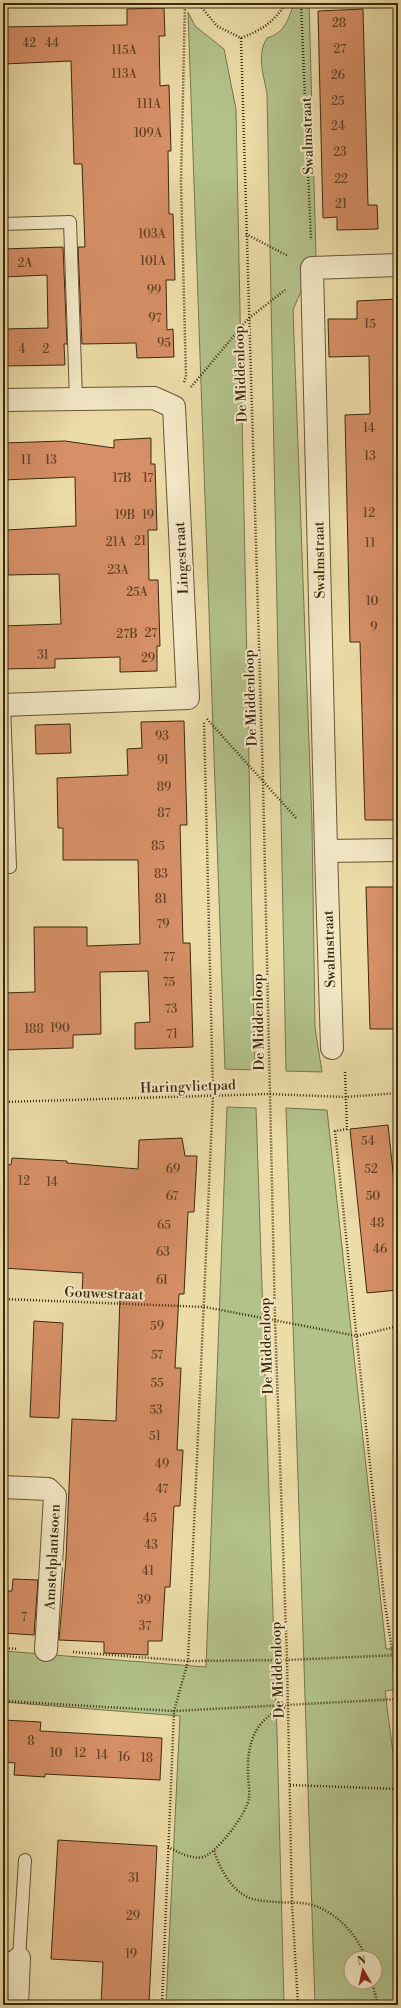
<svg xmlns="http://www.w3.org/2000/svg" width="401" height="2008" font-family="'Libre Bodoni',serif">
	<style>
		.green { fill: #b3c28b; stroke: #77764c; fill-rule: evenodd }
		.building { fill: #d68f66; stroke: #3b290e }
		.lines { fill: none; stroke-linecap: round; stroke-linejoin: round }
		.service-casing { stroke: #675634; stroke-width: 14 }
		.minor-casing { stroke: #675634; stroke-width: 24 }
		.path { stroke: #3b290e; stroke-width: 2.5; stroke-dasharray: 1 2; stroke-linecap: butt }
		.service { stroke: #f3e8c6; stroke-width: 12 }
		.minor { stroke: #f3e8c6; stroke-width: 22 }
		.labels { text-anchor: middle; stroke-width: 4; stroke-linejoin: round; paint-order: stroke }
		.number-label { font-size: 12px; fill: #624224 }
		.street-label { font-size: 14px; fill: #3b290e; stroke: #f3e8c6 }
	</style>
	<rect width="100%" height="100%" fill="#ecdca8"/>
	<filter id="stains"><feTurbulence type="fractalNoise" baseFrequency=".005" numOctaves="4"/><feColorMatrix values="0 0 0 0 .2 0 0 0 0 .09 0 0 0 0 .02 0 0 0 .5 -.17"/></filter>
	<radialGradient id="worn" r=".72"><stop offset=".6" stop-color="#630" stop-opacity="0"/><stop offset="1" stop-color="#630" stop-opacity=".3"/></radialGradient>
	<!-- green -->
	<g class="green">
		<path d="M294 3H309L316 256 293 310 312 823 315 1028 322 1072 286 1071 267 94C264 76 256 55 267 38 285 33 288 20 294 3Z"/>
		<path d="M188 12 195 26 224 49 236 109 255 1070 225 1069Z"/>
		<path d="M227 1107 256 1108 277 1733 284 2003V2005H166L180 1716 3 1702V1651L206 1667Z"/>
		<path d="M286 1108 327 1110 386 1649 398 1648V1689L385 1691 398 1792V2005H315ZM351 1958H375V1982H351Z"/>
	</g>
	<!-- building -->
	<g class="building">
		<path d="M164 8 165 36H159L160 86 169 85 171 151H168L169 214H173L175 280H166L167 330 173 329 174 357 137 358 136 343 82 344 78 247H85L82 164H74L71 61 3 64V27L127 25V9Z"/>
		<path d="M363 9 368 205H377L378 229 337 230V217L323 218 318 11Z"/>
		<path d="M63 247 67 344H64L65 365 3 366V329L48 328 47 275 3 277V249Z"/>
		<path d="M398 299V820H365L360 642H350L345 415 370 414 369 356 329 357 328 319H357V301Z"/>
		<path d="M151 438V464H155L157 530H148L149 580H158L160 646H157V671L120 672V657L55 659V668L3 669V626L61 624 59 574 8 575 7 530 76 526 75 477 3 480V443L65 441 114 448V440Z"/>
		<path d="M184 721 187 825H180L183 943H190L193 1047 135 1049V1023L150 1022 148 971 100 972 101 1034 73 1035V1048L3 1050V993L35 992 34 927H87V946L140 944 138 860H63V828H58L57 778 128 775 127 749 142 748 141 722Z"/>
		<path d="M70 724 71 753 36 754 35 725Z"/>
		<path d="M366 887H398V1029H370Z"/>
		<path d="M388 1125 398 1219V1290L367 1293 350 1129Z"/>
		<path d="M182 1138 185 1156H197L194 1212H188L184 1294H179L175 1368H181L177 1450H183L180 1506H174L170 1587H165L162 1641H148V1655L104 1653V1642L59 1640 66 1558 72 1419 116 1421 120 1296H82L83 1273 3 1268V1164L11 1165 12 1158 67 1161V1163L138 1169 139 1140Z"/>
		<path d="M34 1321 63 1323 59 1418 30 1417Z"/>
		<path d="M13 1579 38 1580 34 1635 3 1633V1591H12Z"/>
		<path d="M3 1720 41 1722 40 1731 162 1738 160 1780 45 1774V1777L14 1775 15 1763 3 1762Z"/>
		<path d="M58 1840 157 1846 149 2002 140 2001V2005H101L103 1962 51 1959Z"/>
	</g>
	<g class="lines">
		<!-- service casing -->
		<g class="service-casing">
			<g id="service">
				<path d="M3 224 70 222 76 399"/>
				<path d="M4 705 10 867"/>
				<path d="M3 1958H19L25 1860"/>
			</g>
		</g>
		<!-- minor casing -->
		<g class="minor-casing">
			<g id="minor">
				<path d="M398 265 312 268 326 851 398 850"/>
				<path d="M3 400 154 398 174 407 188 698 3 705"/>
				<path d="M326 851 332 1048"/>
				<path d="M3 1487 48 1489 55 1496 46 1650"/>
				<path d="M17 2005 19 1958"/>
			</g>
		</g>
		<!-- path -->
		<g class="path">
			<path d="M198 3 217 26 241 38C262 30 274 22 286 3"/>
			<path d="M301 3 311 240"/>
			<path d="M241 38 263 781 275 1319 287 1660 292 1903 298 2005"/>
			<path d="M246 234 288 256"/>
			<path d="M184 382 186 377 181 182 185 3"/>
			<path d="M191 387 248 319 285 290"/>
			<path d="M207 719 297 819"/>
			<path d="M345 1072 347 1129 335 1131 384 1598 393 1656 398 1719"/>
			<path d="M3 1102 269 1094 345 1097 398 1093"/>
			<path d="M3 1299 205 1307 357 1336 398 1326"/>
			<path d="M3 1648 18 1649"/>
			<path d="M73 1652 188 1661 287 1660 398 1655"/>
			<path d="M3 1701 174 1711 398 1699"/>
			<path d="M290 1785 398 1789"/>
			<path d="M168 1847C178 1852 192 1860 203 1857 217 1853 248 1812 249 1798 250 1790 248 1781 248 1773 247 1743 255 1719 285 1707"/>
			<path d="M214 1851C220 1869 233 1894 253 1899 269 1903 286 1902 302 1903 331 1906 356 1932 366 1958"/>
			<path d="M372 1982 378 2005"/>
			<path d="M162 2005 174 1711 188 1661 213 1095 204 721"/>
		</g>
		<!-- service -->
		<use href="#service" class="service"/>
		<!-- minor -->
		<use href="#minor" class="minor"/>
	</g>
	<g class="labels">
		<!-- number labels -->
		<g class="number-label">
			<text x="339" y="27">28</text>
			<text x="29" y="47">42</text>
			<text x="52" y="47">44</text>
			<text x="340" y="53">27</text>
			<text x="124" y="54">115A</text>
			<text x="124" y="78">113A</text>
			<text x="338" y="79">26</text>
			<text x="338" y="105">25</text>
			<text x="149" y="108">111A</text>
			<text x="338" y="130">24</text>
			<text x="148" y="137">109A</text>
			<text x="340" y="156">23</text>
			<text x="341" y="183">22</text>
			<text x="341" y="208">21</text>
			<text x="152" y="238">103A</text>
			<text x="153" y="265">101A</text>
			<text x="25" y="267">2A</text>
			<text x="154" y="294">99</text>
			<text x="155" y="322">97</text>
			<text x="370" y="328">15</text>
			<text x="164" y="347">95</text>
			<text x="22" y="353">4</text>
			<text x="46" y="353">2</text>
			<text x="369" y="432">14</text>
			<text x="370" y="460">13</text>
			<text x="26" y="464">11</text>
			<text x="51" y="464">13</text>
			<text x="122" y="482">17B</text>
			<text x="148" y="482">17</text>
			<text x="369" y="517">12</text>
			<text x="125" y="519">19B</text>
			<text x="148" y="519">19</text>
			<text x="140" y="545">21</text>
			<text x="116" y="546">21A</text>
			<text x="370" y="547">11</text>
			<text x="118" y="574">23A</text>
			<text x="137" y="596">25A</text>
			<text x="372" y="605">10</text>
			<text x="374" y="631">9</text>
			<text x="151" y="637">27</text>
			<text x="127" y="638">27B</text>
			<text x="43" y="659">31</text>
			<text x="148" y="662">29</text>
			<text x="162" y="740">93</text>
			<text x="163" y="764">91</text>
			<text x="164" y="791">89</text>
			<text x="164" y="817">87</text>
			<text x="158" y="850">85</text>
			<text x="161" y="878">83</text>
			<text x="161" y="903">81</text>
			<text x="163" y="928">79</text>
			<text x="169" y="961">77</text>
			<text x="169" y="986">75</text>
			<text x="171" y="1013">73</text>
			<text x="60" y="1032">190</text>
			<text x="34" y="1033">188</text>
			<text x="172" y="1038">71</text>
			<text x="368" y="1145">54</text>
			<text x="173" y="1173">69</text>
			<text x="371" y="1173">52</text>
			<text x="24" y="1185">12</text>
			<text x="52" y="1186">14</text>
			<text x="172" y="1200">67</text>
			<text x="373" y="1200">50</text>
			<text x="377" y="1227">48</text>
			<text x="164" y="1229">65</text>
			<text x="380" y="1253">46</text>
			<text x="163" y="1256">63</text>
			<text x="162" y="1284">61</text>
			<text x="157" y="1330">59</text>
			<text x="157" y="1359">57</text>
			<text x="157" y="1387">55</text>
			<text x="156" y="1414">53</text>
			<text x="155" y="1440">51</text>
			<text x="162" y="1468">49</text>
			<text x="162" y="1493">47</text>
			<text x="150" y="1522">45</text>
			<text x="151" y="1549">43</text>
			<text x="148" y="1575">41</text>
			<text x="144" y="1604">39</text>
			<text x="24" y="1621">7</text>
			<text x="145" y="1630">37</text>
			<text x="31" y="1745">8</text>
			<text x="56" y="1757">10</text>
			<text x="80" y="1757">12</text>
			<text x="102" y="1759">14</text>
			<text x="124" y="1761">16</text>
			<text x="147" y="1762">18</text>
			<text x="134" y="1882">31</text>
			<text x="133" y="1920">29</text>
			<text x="131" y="1958">19</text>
		</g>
		<!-- street labels -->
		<g class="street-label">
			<text transform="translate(307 136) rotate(-92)" y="5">Swalmstraat</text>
			<text transform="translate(240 374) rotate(-92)" y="5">De Middenloop</text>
			<text transform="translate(181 558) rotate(-93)" y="5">Lingestraat</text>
			<text transform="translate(319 560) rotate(-91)" y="5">Swalmstraat</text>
			<text transform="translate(250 698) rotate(-92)" y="5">De Middenloop</text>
			<text transform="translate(329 949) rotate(-92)" y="5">Swalmstraat</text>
			<text transform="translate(258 1022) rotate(-91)" y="5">De Middenloop</text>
			<text transform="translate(188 1086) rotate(-2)" y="5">Haringvlietpad</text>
			<text transform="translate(104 1293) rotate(2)" y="5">Gouwestraat</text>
			<text transform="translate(266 1346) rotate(-92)" y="5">De Middenloop</text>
			<text transform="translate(52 1557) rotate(-87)" y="5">Amstelplantsoen</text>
			<text transform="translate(277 1670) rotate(-92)" y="5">De Middenloop</text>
		</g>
	</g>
	<!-- margin -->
	<rect width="401" height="2008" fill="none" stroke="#ecdca8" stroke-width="16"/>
	<rect x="4" y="4" width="393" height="2000" fill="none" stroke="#3b290e" stroke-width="2"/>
	<rect x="8" y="8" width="385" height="1992" fill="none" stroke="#3b290e"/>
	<!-- north arrow -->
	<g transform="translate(363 1970) rotate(351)"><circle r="19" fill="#f3e8c6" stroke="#a99c7c"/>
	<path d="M0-3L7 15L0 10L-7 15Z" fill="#8f2418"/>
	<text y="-6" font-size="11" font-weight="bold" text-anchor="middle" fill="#3b290e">N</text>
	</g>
	<rect width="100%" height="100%" filter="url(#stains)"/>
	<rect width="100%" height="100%" fill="url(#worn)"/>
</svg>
